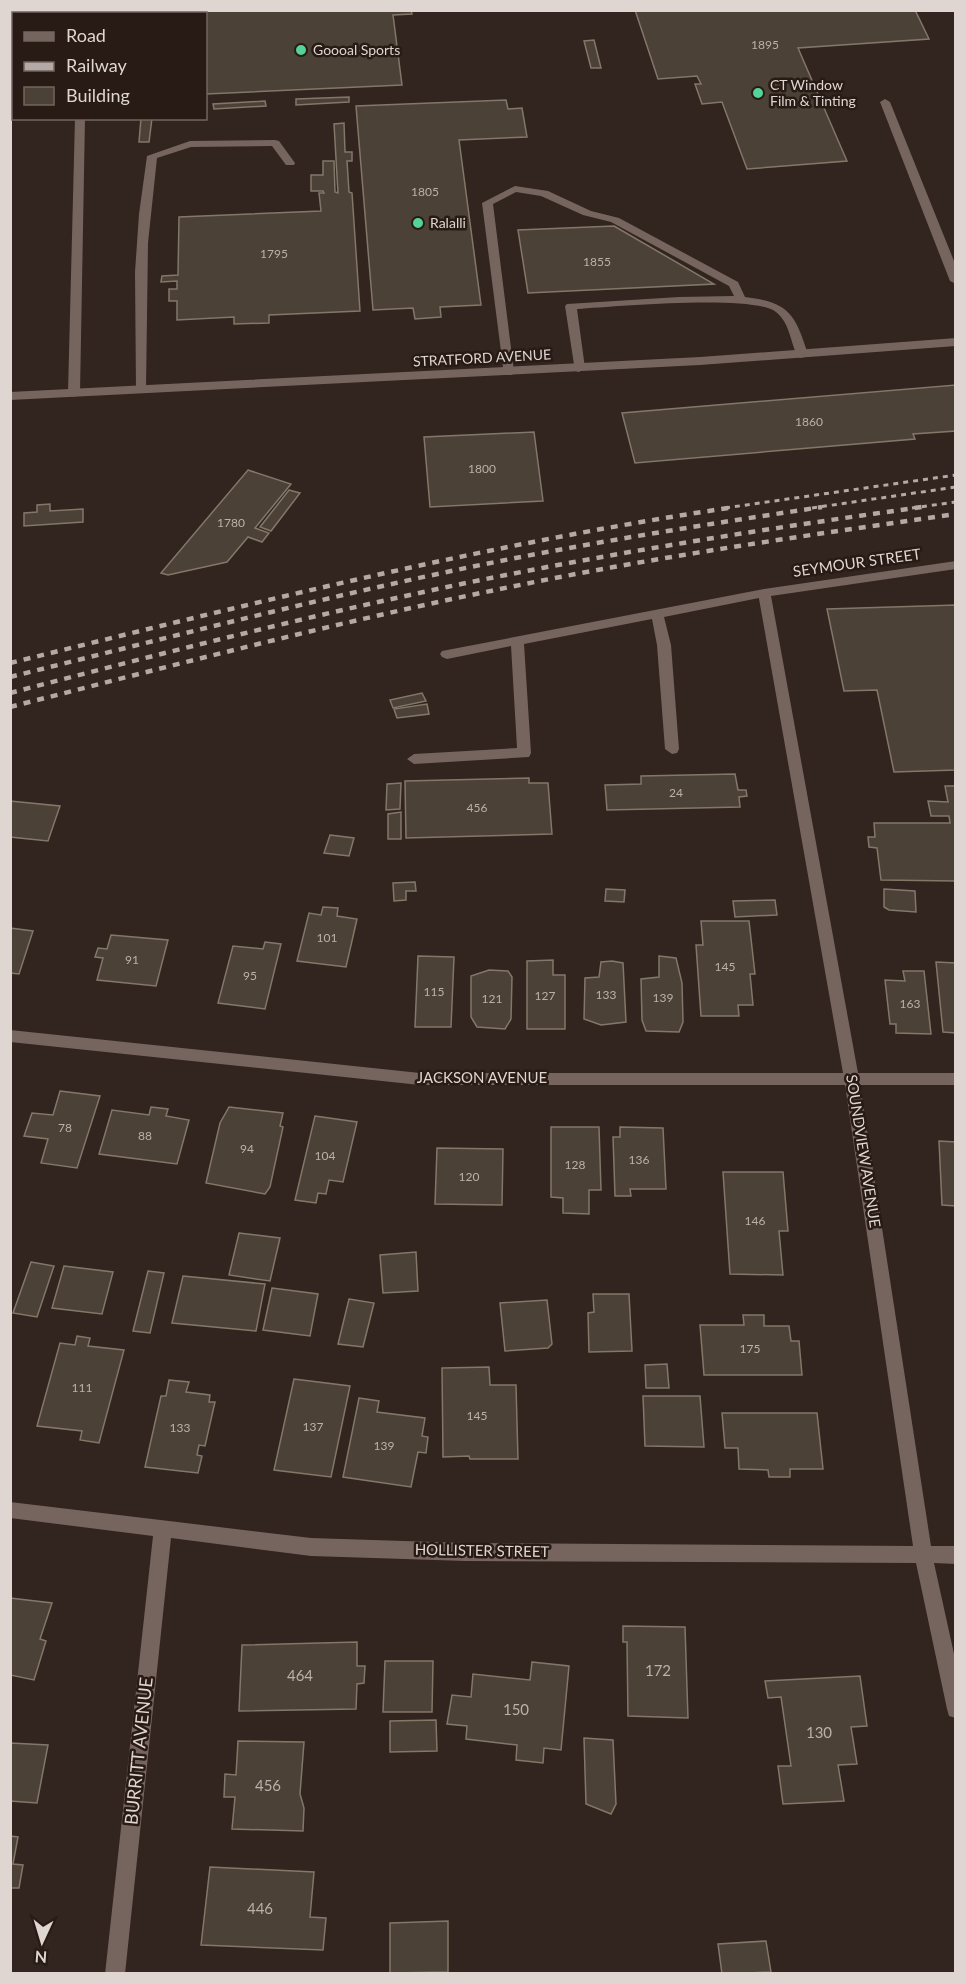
<svg xmlns="http://www.w3.org/2000/svg" width="966" height="1984" font-family="Lato,sans-serif">
	<style>
		.building { fill: #4c4136; stroke: #83776a; stroke-width: 1.5 }
		.lines { fill: none; stroke-linecap: round; stroke-linejoin: round }
		.service { fill: #76655e; fill-rule: evenodd }
		.minor { fill: #76655e; fill-rule: evenodd }
		.secondary { fill: #76655e; fill-rule: evenodd }
		.rail-far1 { stroke: #b4a9a4; stroke-width: 3; stroke-dasharray: 5 5; stroke-linecap: butt }
		.rail { stroke: #b4a9a4; stroke-width: 4.5; stroke-dasharray: 7 7; stroke-linecap: butt }
		.poi-dot { fill: #54d396; stroke: #281a14; stroke-width: 2 }
		.labels { text-anchor: middle; stroke-width: 5; stroke-linejoin: round; paint-order: stroke }
		.number-label { font-size: 12px; fill: #bab1aa }
		.far-poi-label { font-size: 14px; fill: #dfd6d1; stroke: #281a14; text-anchor: start }
		.far-street-label { font-size: 14px; fill: #dfd6d1; stroke: #281a14 }
		.street-label { font-size: 15px; fill: #dfd6d1; stroke: #281a14 }
		.near-number-label { font-size: 15px; fill: #bab1aa }
		.near-street-label { font-size: 18px; fill: #dfd6d1; stroke: #281a14 }
	</style>
	<rect width="100%" height="100%" fill="#32241e"/>
	<!-- building -->
	<g class="building">
		<path d="M151 10H411L412 14 393 15 402 85 206 94V14H151Z"/>
		<path d="M635 10H915L929 39 798 48 847 161 747 169 722 102 702 104 695 84H701L697 76 658 79Z"/>
		<path d="M594 40 601 68H591L584 41Z"/>
		<path d="M349 97V102L296 105V99Z"/>
		<path d="M506 100 508 109 522 108 527 137 459 140 481 305 440 307 441 317 415 319 413 308 373 310 356 106Z"/>
		<path d="M265 101 266 106 214 109 213 104Z"/>
		<path d="M141 118H152L149 142H139Z"/>
		<path d="M344 123 345 152H352V161H347L349 192 352 193 360 311 269 315V323L234 324V317L177 320V301H169V289H177V281L161 282 162 276 178 275 179 217 321 211 319 193H324L323 191H311V175H323V161H334L335 192 338 193 334 124Z"/>
		<path d="M614 226 714 284 528 293 518 230Z"/>
		<path d="M956 385V431L913 434 915 439 635 463 622 413Z"/>
		<path d="M534 432 543 501 430 507 424 437Z"/>
		<path d="M248 470 291 484 255 528 269 533 262 542 248 537 227 562 168 575 161 573Z"/>
		<path d="M289 490 300 493 271 531 260 527Z"/>
		<path d="M50 504V511L83 509V522L24 526V513L37 512V505Z"/>
		<path d="M956 605V770L894 772 877 690 844 691 827 609Z"/>
		<path d="M422 693 426 701 393 708 390 700Z"/>
		<path d="M427 704 429 714 397 718 394 709Z"/>
		<path d="M735 774 738 790H746L747 796 739 797 740 807 607 810 605 785 641 784V776Z"/>
		<path d="M529 778V783H548L552 834 406 838 405 781Z"/>
		<path d="M401 783 400 809 386 810 387 784Z"/>
		<path d="M945 786H956V881L881 880 877 848 869 847 868 837H875L874 823H950L949 816H931L928 801 948 802Z"/>
		<path d="M10 801 60 806 48 841 10 837Z"/>
		<path d="M401 812V839H388V814Z"/>
		<path d="M330 835 354 838 349 856 324 853Z"/>
		<path d="M415 882 416 891H406V900L394 901 393 883Z"/>
		<path d="M606 889 625 890 624 902 605 901Z"/>
		<path d="M884 889 915 891 916 912 889 910 884 907Z"/>
		<path d="M775 900 777 915 735 917 733 901Z"/>
		<path d="M323 907 338 908 337 916 357 919 346 967 297 961 309 913 321 915Z"/>
		<path d="M701 921H749L755 974H750L753 1005H738L739 1016H701L696 945H703Z"/>
		<path d="M10 928 33 931 19 974 10 973Z"/>
		<path d="M111 935 168 940 156 986 97 980 103 958 95 957 98 948 107 949Z"/>
		<path d="M265 942 281 944 265 1009 218 1003 233 946 263 949Z"/>
		<path d="M418 956 454 957 451 1027H415Z"/>
		<path d="M659 956 676 958 682 983 683 1022 679 1032 646 1031 642 1020 641 979 659 977Z"/>
		<path d="M553 960V975H565V1029H527V961Z"/>
		<path d="M612 961 623 963 626 1022 601 1025 584 1019 585 978 599 977 601 962Z"/>
		<path d="M936 962 956 963V1033L943 1032Z"/>
		<path d="M489 970 508 971 512 977 511 1019 505 1029 477 1027 471 1017V976Z"/>
		<path d="M903 971H924L931 1034 896 1033V1024H890L885 980 905 981Z"/>
		<path d="M60 1091 100 1096 77 1168 41 1163 48 1139 24 1136 32 1113 53 1115Z"/>
		<path d="M151 1107 168 1109 166 1116 189 1120 177 1164 99 1154 112 1110 149 1115Z"/>
		<path d="M229 1107 283 1113 280 1126 283 1127 270 1187 265 1194 206 1183 220 1123Z"/>
		<path d="M315 1116 357 1122 343 1182 329 1180 326 1194 318 1193 316 1203 295 1200Z"/>
		<path d="M551 1127H599L601 1190H589V1214L563 1213V1198L551 1197Z"/>
		<path d="M620 1127 663 1128 666 1189H630L631 1196H615L613 1137H620Z"/>
		<path d="M939 1141 956 1142V1206L942 1205Z"/>
		<path d="M437 1148 503 1149 502 1205 435 1204Z"/>
		<path d="M723 1172H783L788 1231H779L783 1275 730 1274Z"/>
		<path d="M239 1233 280 1238 270 1281 229 1275Z"/>
		<path d="M416 1252 418 1291 383 1293 380 1255Z"/>
		<path d="M31 1262 54 1266 37 1317 13 1313Z"/>
		<path d="M64 1266 113 1272 102 1314 52 1308Z"/>
		<path d="M148 1271 164 1273 150 1333 133 1331Z"/>
		<path d="M183 1276 265 1284 256 1331 172 1323Z"/>
		<path d="M272 1288 318 1294 310 1336 263 1330Z"/>
		<path d="M593 1294H629L632 1351 589 1352 588 1313 594 1312Z"/>
		<path d="M349 1299 374 1303 363 1347 338 1344Z"/>
		<path d="M547 1300 552 1344 548 1348 505 1351 500 1303Z"/>
		<path d="M743 1315H764V1326H789L791 1341H799L802 1375H704L700 1325H744Z"/>
		<path d="M77 1336 90 1338 88 1346 124 1350 99 1443 80 1440 82 1431 37 1426 60 1343 75 1345Z"/>
		<path d="M667 1364 669 1388H646L645 1365Z"/>
		<path d="M489 1367 490 1385H516L518 1459H470L469 1456 443 1457 442 1368Z"/>
		<path d="M294 1379 350 1386 331 1477 274 1470Z"/>
		<path d="M169 1380 189 1382 186 1392 210 1395 209 1402H215L205 1446 199 1445 197 1455 202 1456 198 1473 145 1467 161 1396H166Z"/>
		<path d="M643 1396H700L704 1447 645 1446Z"/>
		<path d="M359 1398 379 1401 377 1412 425 1418 422 1436 428 1437 426 1453 418 1452 411 1487 343 1477Z"/>
		<path d="M722 1413H817L823 1469H790V1477H769L768 1470 739 1469 738 1448H725Z"/>
		<path d="M10 1598 52 1603 40 1639 46 1641 34 1680 10 1675Z"/>
		<path d="M623 1626 685 1627 688 1718 628 1716 627 1642H623Z"/>
		<path d="M357 1642V1666H365L364 1683 357 1684 356 1709 239 1711 242 1645Z"/>
		<path d="M385 1661H433L432 1712H383Z"/>
		<path d="M532 1662 569 1666 561 1750 544 1748 543 1763 516 1760 517 1745 466 1739 467 1726 447 1724 452 1695 471 1697 473 1674 530 1680Z"/>
		<path d="M860 1676 867 1726 851 1727 857 1764 838 1765 844 1801 783 1804 778 1766H791L781 1697 768 1698 765 1681Z"/>
		<path d="M436 1720 437 1751 390 1752V1721Z"/>
		<path d="M584 1738 613 1740 616 1804 611 1814 586 1804Z"/>
		<path d="M238 1741 304 1742 300 1794 304 1808 303 1831 232 1829 235 1797H224L225 1774 236 1775Z"/>
		<path d="M10 1743 48 1745 37 1803 10 1801Z"/>
		<path d="M10 1836 18 1837 13 1864 23 1865 19 1888H11L10 1893Z"/>
		<path d="M210 1867 314 1872 310 1917 326 1918 323 1950 201 1945Z"/>
		<path d="M448 1921V1972L390 1973V1923Z"/>
		<path d="M766 1941 771 1972 722 1974 718 1944Z"/>
	</g>
	<g class="lines">
		<!-- service -->
		<g class="service">
			<path d="M58 10H86L87 12 44 14Z"/>
			<rect x="130" y="10" width="10" height="4"/>
			<path d="M10 12 18 14H14V18H10Z"/>
			<path d="M885 99 890 102 956 266V284L950 281 880 102Z"/>
			<path d="M75 118H85L80 393 74 397 68 393Z"/>
			<path d="M275 140 279 141 295 163 294 165H286L272 146 191 147 157 158 148 243 146 389 140 393 136 392 135 272 139 214 147 156 190 141Z"/>
			<path d="M515 186 548 191 591 211 619 218 738 282 745 297C789 302 795 314 808 354L802 358 798 357C790 342 790 323 776 312 752 294 613 307 577 309L585 368 579 372 575 371 565 306 567 304 679 297 734 296 729 286 611 222 583 215 541 196 516 192 493 204 514 372 512 375H504L482 203Z"/>
			<path d="M764 589 770 593 769 596 664 617 671 645 679 749 677 753 672 754 665 749 657 645 652 619 524 644 531 753 529 757 414 764 407 759 414 754 517 748 511 646 447 659 442 657 440 654 442 651Z"/>
		</g>
		<!-- minor -->
		<path class="minor" d="M956 561V569L771 596 858 1073H956V1085H860L931 1546H956V1564L934 1563 956 1663V1718L949 1716 947 1709 916 1563 466 1561 311 1556 171 1538 125 1974H105L153 1536 10 1518V1502L311 1538 466 1543 913 1546 845 1085H420L10 1042V1030L420 1073H843L758 593 764 589Z"/>
		<!-- secondary -->
		<path class="secondary" d="M956 338V346L700 365 10 400V392L700 357Z"/>
		<!-- rail-far1 -->
		<g class="rail-far1">
			<path d="M725 508 956 475"/>
			<path d="M812 508 956 487"/>
			<path d="M912 508 956 502"/>
		</g>
		<!-- rail -->
		<g class="rail">
			<path d="M10 663C250 604 490 543 735 507"/>
			<path d="M10 677C154 641 297 604 442 573 568 546 695 526 822 507"/>
			<path d="M10 693C155 655 300 618 447 587 604 554 763 529 922 507"/>
			<path d="M10 707C178 664 345 620 515 586 661 556 809 535 956 514"/>
		</g>
	</g>
	<!-- markers -->
	<g class="poi-dot">
		<circle cx="301" cy="50" r="6"/>
		<circle cx="758" cy="93" r="6"/>
		<circle cx="418" cy="223" r="6"/>
	</g>
	<g class="labels">
		<!-- number labels -->
		<g class="number-label">
			<text x="765" y="49">1895</text>
			<text x="425" y="196">1805</text>
			<text x="274" y="258">1795</text>
			<text x="597" y="266">1855</text>
			<text x="809" y="426">1860</text>
			<text x="482" y="473">1800</text>
			<text x="231" y="527">1780</text>
			<text x="676" y="797">24</text>
			<text x="477" y="812">456</text>
			<text x="327" y="942">101</text>
			<text x="132" y="964">91</text>
			<text x="725" y="971">145</text>
			<text x="250" y="980">95</text>
			<text x="434" y="996">115</text>
			<text x="606" y="999">133</text>
			<text x="545" y="1000">127</text>
			<text x="663" y="1002">139</text>
			<text x="492" y="1003">121</text>
			<text x="910" y="1008">163</text>
			<text x="65" y="1132">78</text>
			<text x="145" y="1140">88</text>
			<text x="247" y="1153">94</text>
			<text x="325" y="1160">104</text>
			<text x="639" y="1164">136</text>
			<text x="575" y="1169">128</text>
			<text x="469" y="1181">120</text>
			<text x="755" y="1225">146</text>
			<text x="750" y="1353">175</text>
			<text x="82" y="1392">111</text>
			<text x="477" y="1420">145</text>
			<text x="313" y="1431">137</text>
			<text x="180" y="1432">133</text>
			<text x="384" y="1450">139</text>
		</g>
		<!-- far-poi labels -->
		<g class="far-poi-label">
			<text x="313" y="55">Goooal Sports</text>
			<text x="770" y="90">CT Window<tspan x="770" dy="16">Film &amp; Tinting</tspan></text>
			<text x="430" y="228">Ralalli</text>
		</g>
		<!-- far-street labels -->
		<g class="far-street-label">
			<text transform="translate(482 358) rotate(-3)" y="5">STRATFORD AVENUE</text>
		</g>
		<!-- street labels -->
		<g class="street-label">
			<text transform="translate(857 563) rotate(-8)" y="5">SEYMOUR STREET</text>
			<text x="482" y="1083">JACKSON AVENUE</text>
			<text transform="translate(863 1151) rotate(81)" y="5">SOUNDVIEW AVENUE</text>
			<text transform="translate(482 1551) rotate(1)" y="5">HOLLISTER STREET</text>
		</g>
		<!-- near-number labels -->
		<g class="near-number-label">
			<text x="658" y="1676">172</text>
			<text x="300" y="1681">464</text>
			<text x="516" y="1715">150</text>
			<text x="819" y="1738">130</text>
			<text x="268" y="1791">456</text>
			<text x="260" y="1914">446</text>
		</g>
		<!-- near-street labels -->
		<g class="near-street-label">
			<text transform="translate(139 1751) rotate(-84)" y="6">BURRITT AVENUE</text>
		</g>
	</g>
	<!-- border -->
	<rect width="966" height="1984" fill="none" stroke="#dfd6d1" stroke-width="24"/>
	<!-- legend -->
	<rect x="12" y="12" width="195" height="108" fill="#281a14" stroke="#716560" stroke-width="1.5"/>
	<rect x="24" y="32" width="30" height="9" fill="#76655e" stroke="#716560" stroke-width="1.5"/>
	<text x="66" y="42" font-size="18" fill="#dfd6d1">Road</text>
	<rect x="24" y="62" width="30" height="9" fill="#b4a9a4" stroke="#716560" stroke-width="1.5"/>
	<text x="66" y="72" font-size="18" fill="#dfd6d1">Railway</text>
	<rect x="24" y="87" width="30" height="18" fill="#4c4136" stroke="#716560" stroke-width="1.5"/>
	<text x="66" y="102" font-size="18" fill="#dfd6d1">Building</text>
	<!-- north arrow -->
	<g transform="translate(42 1942) rotate(184)" stroke="#281a14" stroke-width="4.5" paint-order="stroke">
	<path d="M0-4.5L10 22L0 15L-10 22Z" fill="#dfd6d1"/>
	<text y="-9" font-size="16" font-weight="bold" text-anchor="middle" fill="#dfd6d1">N</text>
	</g>
</svg>
